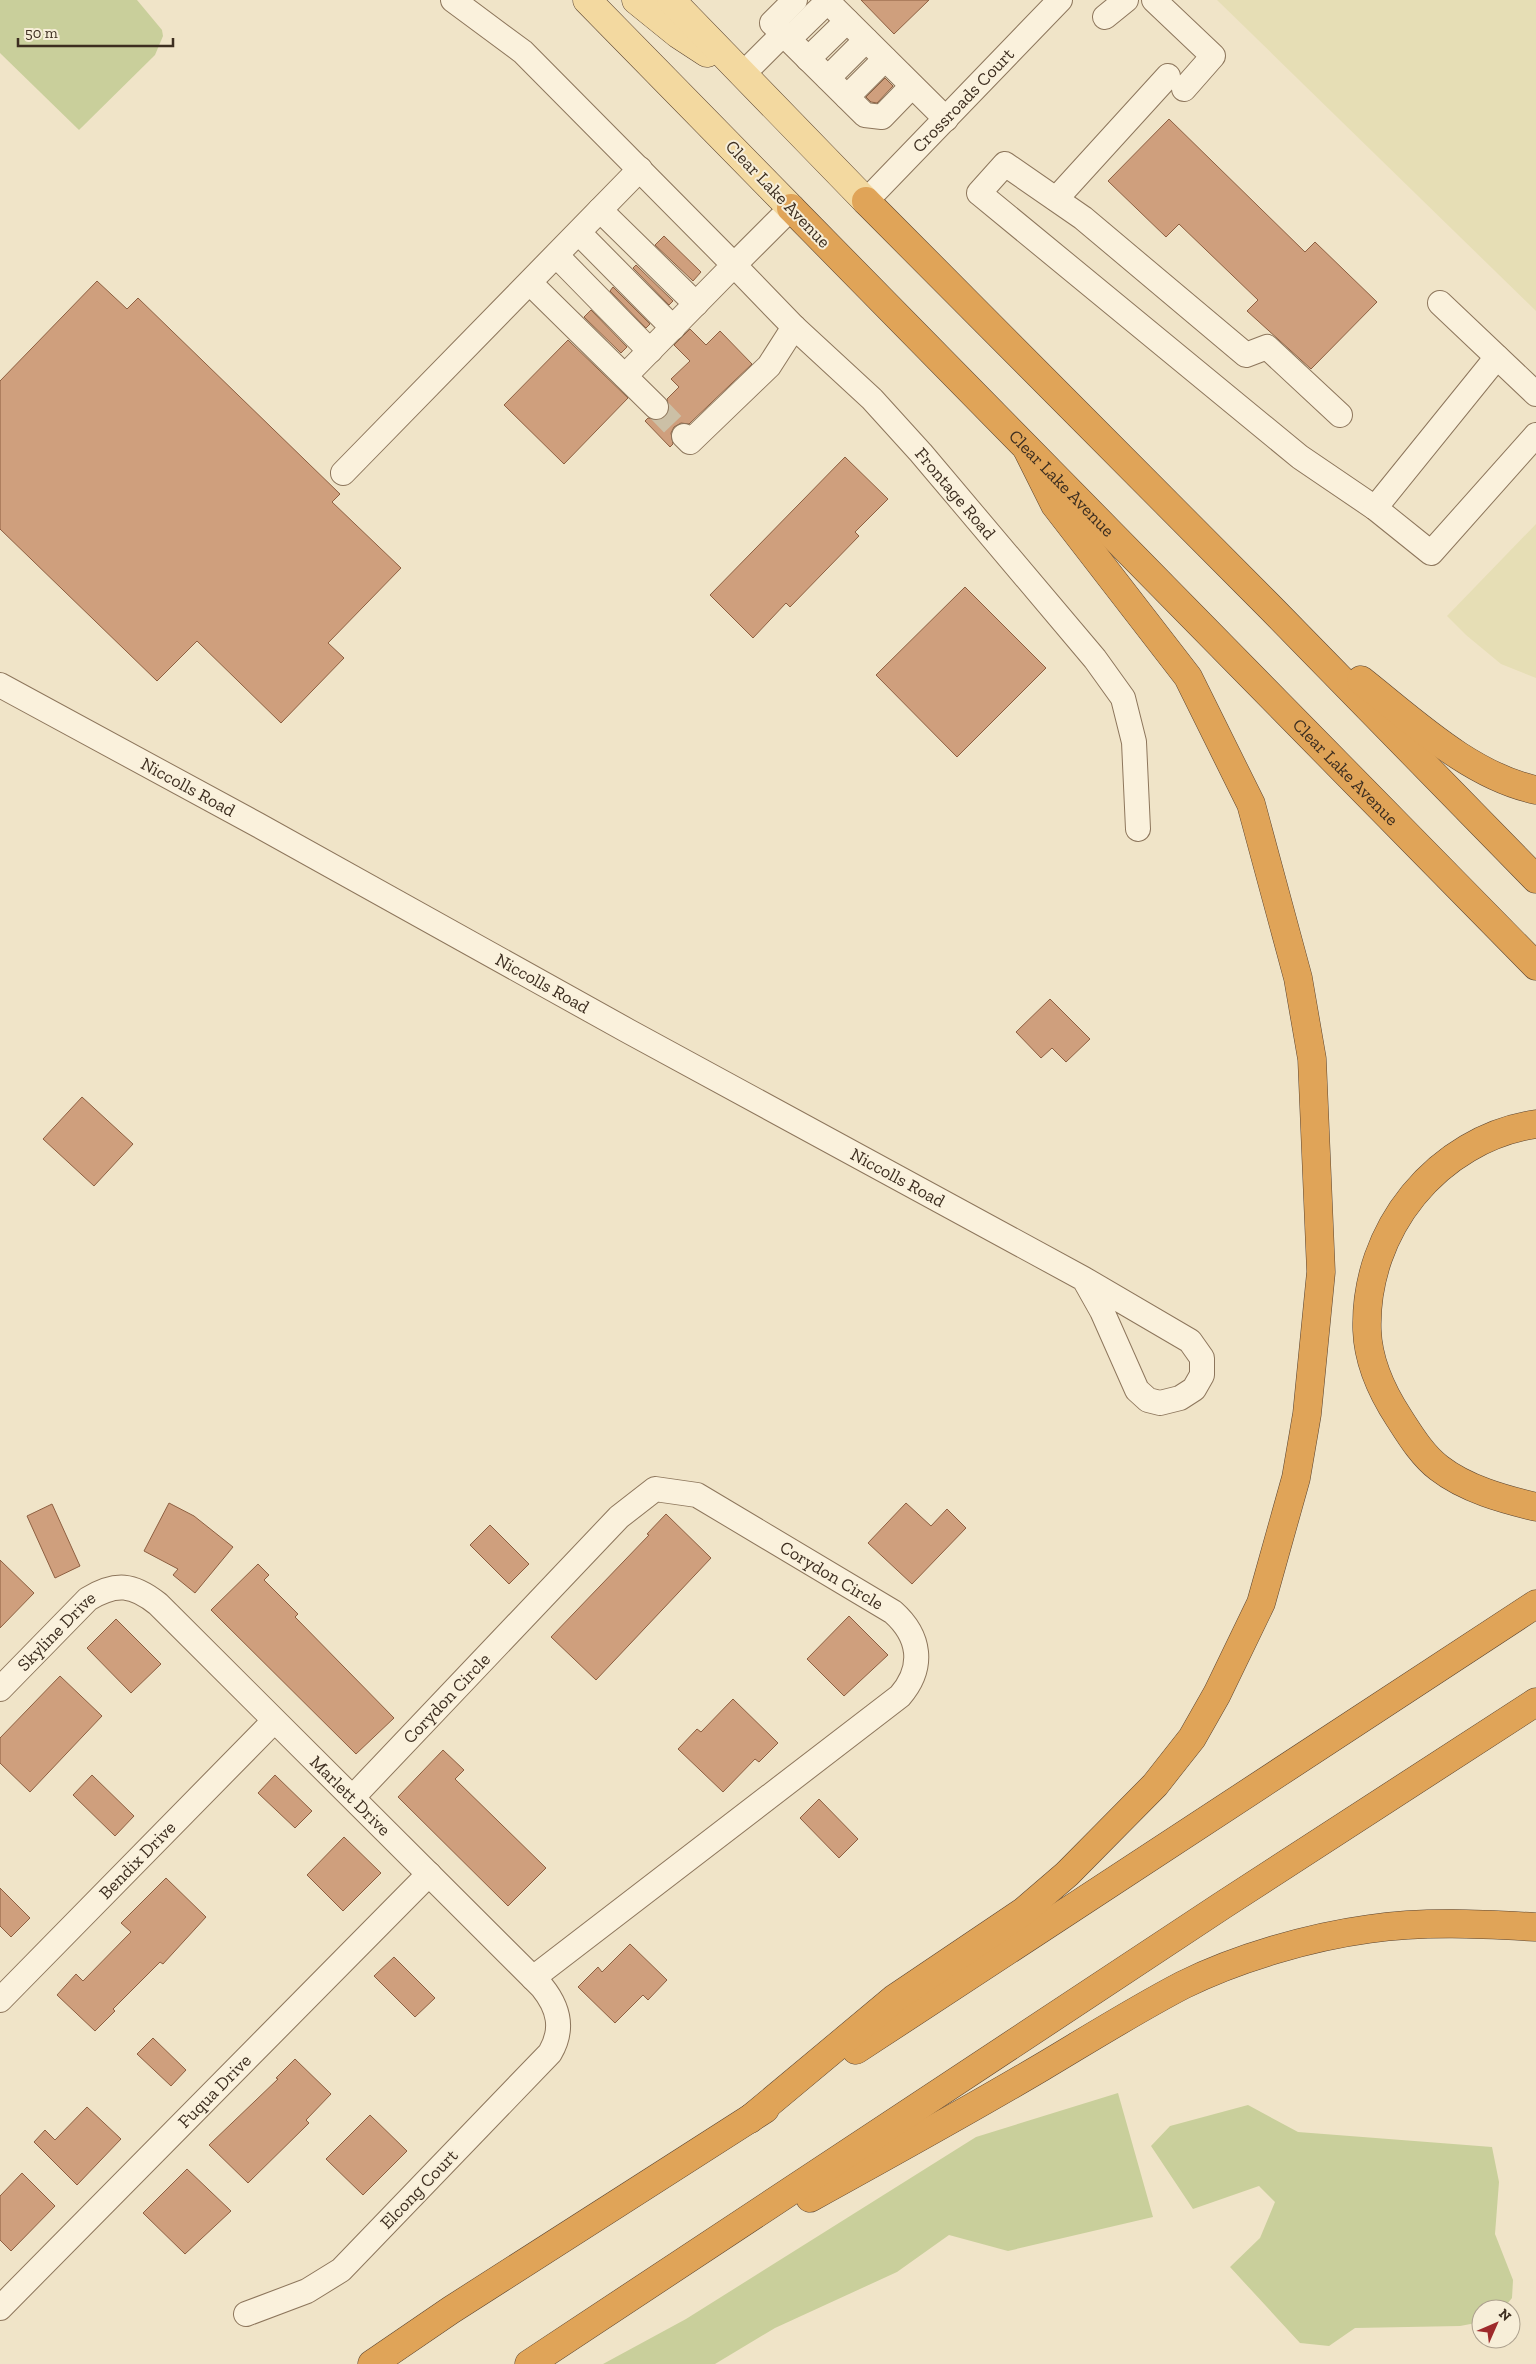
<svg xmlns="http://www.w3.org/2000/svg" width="1536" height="2364" font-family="'Zilla Slab',serif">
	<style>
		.farmland { fill: #e6deb5 }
		.green { fill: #c9cf9b }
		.building { fill: #cf9f7d; stroke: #8d5f41 }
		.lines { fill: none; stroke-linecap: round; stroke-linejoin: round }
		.minor-tunnel { stroke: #ccc0a6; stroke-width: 24; stroke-dasharray: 24 12; stroke-linecap: butt }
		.minor-casing { stroke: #8d765c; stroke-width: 26 }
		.major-casing { stroke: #5b4430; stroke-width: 29 }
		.highway-casing { stroke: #5b4430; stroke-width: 29 }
		.minor { stroke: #faf1dc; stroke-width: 24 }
		.major { stroke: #f3d9a0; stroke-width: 28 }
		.highway { stroke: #e0a458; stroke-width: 28 }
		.labels { text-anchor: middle; stroke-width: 4; stroke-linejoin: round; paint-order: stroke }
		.street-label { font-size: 18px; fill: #3d2e20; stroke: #f7eed8 }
	</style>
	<rect width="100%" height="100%" fill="#f0e4c8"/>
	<!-- farmland -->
	<g class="farmland">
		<path d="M1217 0H1536V311Z"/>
		<path d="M1536 524V678L1501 664 1466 635 1447 616Z"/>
	</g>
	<!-- green -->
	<g class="green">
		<path d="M0 0H137L162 30 163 36 155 55 79 130 0 53Z"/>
		<path d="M1118 2093 1153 2217 1008 2251 949 2235 897 2272 775 2328 715 2364H603L686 2319 976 2137Z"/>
		<path d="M1248 2105 1298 2132 1492 2147 1499 2182 1495 2234 1513 2280 1512 2298 1503 2309H1481V2322L1460 2326 1355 2328 1329 2346 1300 2343 1230 2267 1260 2238 1275 2202 1259 2186 1193 2209 1151 2146 1170 2126Z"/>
	</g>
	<!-- building -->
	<g class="building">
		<path d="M861 0H929L894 34Z"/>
		<path d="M885 78 893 86 877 103 871 102 866 97Z"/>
		<path d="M1169 119 1305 252 1315 242 1377 302 1311 369 1247 311 1258 300 1179 224 1166 237 1108 181Z"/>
		<path d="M664 236 701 272 693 281 655 245Z"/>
		<path d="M636 265 673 301 669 305 633 268Z"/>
		<path d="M97 281 127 309 138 298 340 494 332 502 401 568 328 643 344 658 281 723 197 641 157 681 0 529V381Z"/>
		<path d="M613 287 650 324 646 328 610 291Z"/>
		<path d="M591 310 627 347 621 353 584 317Z"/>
		<path d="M690 329 706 345 720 331 752 364 689 424 681 423 674 427 671 433 673 444 670 447 645 421 648 418 660 420 669 411 667 399 679 387 671 379 690 361 674 345Z"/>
		<path d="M568 340 628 398 564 464 504 405Z"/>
		<path d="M845 457 888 499 855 532 859 536 790 607 786 603 753 638 710 595Z"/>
		<path d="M965 587 1046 668 957 757 876 675Z"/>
		<path d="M1050 999 1090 1039 1066 1062 1052 1048 1041 1058 1016 1032Z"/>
		<path d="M82 1097 133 1144 94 1186 43 1139Z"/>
		<path d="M169 1503 194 1516 233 1547 195 1593 173 1575 178 1569 144 1551Z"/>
		<path d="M906 1503 931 1526 947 1509 966 1528 912 1584 868 1543Z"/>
		<path d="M52 1504 80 1566 55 1578 27 1516Z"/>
		<path d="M666 1514 711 1558 596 1680 551 1637 649 1535 647 1534Z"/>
		<path d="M490 1525 529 1564 509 1584 470 1545Z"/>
		<path d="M0 1560 34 1593 0 1628Z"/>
		<path d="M258 1564 269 1575 264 1580 298 1614 295 1617 394 1718 356 1754 211 1610Z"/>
		<path d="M849 1616 888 1655 844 1696 807 1659Z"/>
		<path d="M116 1619 161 1664 131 1693 87 1648Z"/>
		<path d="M60 1676 102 1716 30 1792 0 1763V1738Z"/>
		<path d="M733 1699 778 1743 759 1762 755 1759 723 1792 678 1749 697 1729 701 1732Z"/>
		<path d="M443 1750 464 1770 455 1779 546 1868 508 1906 398 1797Z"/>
		<path d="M92 1775 134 1816 115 1836 73 1795Z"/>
		<path d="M275 1775 312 1811 295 1828 258 1793Z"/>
		<path d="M819 1799 858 1839 839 1858 800 1818Z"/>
		<path d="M344 1837 381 1873 343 1911 307 1875Z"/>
		<path d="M166 1878 206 1917 163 1964 160 1962 113 2009 115 2011 95 2031 57 1995 76 1974 83 1981 131 1932 121 1923Z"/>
		<path d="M0 1888 30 1918 11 1937 0 1926Z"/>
		<path d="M630 1944 667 1980 648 2000 643 1995 615 2023 578 1987 598 1967 602 1972Z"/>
		<path d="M394 1957 435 1998 415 2017 374 1976Z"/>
		<path d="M153 2038 186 2070 171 2086 137 2054Z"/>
		<path d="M295 2059 331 2094 306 2120 309 2123 248 2183 209 2145 278 2079 276 2078Z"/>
		<path d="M87 2107 121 2139 77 2185 34 2142 45 2130 55 2140Z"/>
		<path d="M370 2115 407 2151 363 2195 326 2159Z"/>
		<path d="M187 2169 231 2211 185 2254 143 2213Z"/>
		<path d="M22 2173 55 2206 11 2251 0 2240V2196Z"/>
	</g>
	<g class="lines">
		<!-- minor-tunnel -->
		<path class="minor-tunnel" d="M656 407 684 436"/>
		<!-- minor casing -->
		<g class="minor-casing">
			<g id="minor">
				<path d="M453 0 523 52 734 265 625 376"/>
				<path d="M795 0 772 23 865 115 882 117 912 86"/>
				<path d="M826 0 946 119"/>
				<path d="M1154 0 1213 56 1184 89"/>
				<path d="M1105 17 1126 0"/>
				<path d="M789 39 827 2"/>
				<path d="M808 59 847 21"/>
				<path d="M743 74 783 34"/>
				<path d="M828 78 866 40"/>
				<path d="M847 97 885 59"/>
				<path d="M1056 199 1168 76"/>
				<path id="s1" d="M866 201 1060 0"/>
				<path id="s2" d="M791 208 734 265 794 327 872 399 921 453 1095 659 1123 698 1134 742 1138 829"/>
				<path d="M600 210 696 304"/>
				<path d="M579 233 673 328"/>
				<path d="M557 256 650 351"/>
				<path d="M530 283 656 407"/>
				<path d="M1440 303 1536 394"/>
				<path d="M1340 415 1267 347 1246 355 1083 218 1005 164 979 193 1300 457 1375 508 1431 553 1536 435"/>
				<path d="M684 436 690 442 769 366 794 327"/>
				<path d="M343 473 640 169"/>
				<path d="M1375 508 1497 357"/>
				<path id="s3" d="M0 685 258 825 628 1031 1084 1279 1190 1341 1202 1358V1375L1194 1389 1180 1398 1160 1403 1148 1400 1137 1390 1102 1311 1084 1279"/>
				<path id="s4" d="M0 1689 88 1599C116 1582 133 1584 158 1604L542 1987C559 2008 564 2029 550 2053L341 2270 307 2291 246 2314"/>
				<path id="s5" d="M353 1797 619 1517 655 1489 697 1495 893 1612C920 1636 925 1667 900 1696L533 1978"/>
				<path id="s6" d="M0 2000 274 1721"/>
				<path id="s7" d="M0 2308 429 1874"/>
			</g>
		</g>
		<!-- major casing -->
		<g class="major-casing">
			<g id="major">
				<path d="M587 0 791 208"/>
				<path d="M636 0 678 34 707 53"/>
				<path d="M671 0 866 201"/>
			</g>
		</g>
		<!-- highway casing -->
		<g class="highway-casing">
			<g id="highway">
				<path d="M866 201 1269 606 1536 879"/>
				<path id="s8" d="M791 208 1536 966"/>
				<path d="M1361 680C1413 721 1470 776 1536 790"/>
				<path d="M1536 1124C1437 1139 1364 1230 1367 1330 1368 1361 1382 1392 1399 1418 1410 1435 1422 1455 1439 1468 1466 1489 1503 1499 1536 1507"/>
				<path d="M856 2050 1536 1604"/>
				<path d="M750 2119 895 1998 1024 1911 1067 1874 1155 1785 1192 1738 1217 1694 1261 1603 1296 1478 1307 1414 1321 1272 1312 1059 1298 978 1251 804 1188 677 1055 505 1027 449"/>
				<path d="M810 2198C888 2155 966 2112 1042 2067 1089 2039 1135 2010 1183 1985 1237 1958 1310 1937 1369 1929 1425 1921 1480 1924 1536 1927"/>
				<path d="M372 2364 451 2310 765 2109"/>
				<path d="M529 2364 1223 1905 1536 1702"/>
			</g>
		</g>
		<!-- minor -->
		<use href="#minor" class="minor"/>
		<!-- major -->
		<use href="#major" class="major"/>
		<!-- highway -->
		<use href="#highway" class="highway"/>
	</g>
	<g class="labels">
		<!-- street labels -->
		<g class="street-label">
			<text dy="6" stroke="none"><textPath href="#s1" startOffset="140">Crossroads Court</textPath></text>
			<text transform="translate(778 194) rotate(46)" y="6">Clear Lake Avenue</text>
			<text dy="6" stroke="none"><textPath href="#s8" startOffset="386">Clear Lake Avenue</textPath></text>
			<text dy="6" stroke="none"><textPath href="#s2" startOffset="399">Frontage Road</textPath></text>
			<text dy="6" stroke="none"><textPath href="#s8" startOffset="791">Clear Lake Avenue</textPath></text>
			<text dy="6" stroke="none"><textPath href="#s3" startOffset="214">Niccolls Road</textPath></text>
			<text dy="6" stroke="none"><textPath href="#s3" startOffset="619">Niccolls Road</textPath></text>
			<text dy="6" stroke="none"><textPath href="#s3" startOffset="1024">Niccolls Road</textPath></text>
			<text dy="6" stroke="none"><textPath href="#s5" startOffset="631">Corydon Circle</textPath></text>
			<text dy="6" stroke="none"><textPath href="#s4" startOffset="81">Skyline Drive</textPath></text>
			<text dy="6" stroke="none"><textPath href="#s5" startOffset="136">Corydon Circle</textPath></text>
			<text dy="6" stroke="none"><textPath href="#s4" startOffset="474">Marlett Drive</textPath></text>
			<text dy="6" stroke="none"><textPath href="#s6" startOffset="196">Bendix Drive</textPath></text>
			<text dy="6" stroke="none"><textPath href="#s7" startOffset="305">Fuqua Drive</textPath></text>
			<text transform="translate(419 2189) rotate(-46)" y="6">Elcong Court</text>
		</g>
	</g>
	<!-- north arrow -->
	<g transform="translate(1496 2324) rotate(45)"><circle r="24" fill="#f7eed8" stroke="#ada18e"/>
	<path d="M0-4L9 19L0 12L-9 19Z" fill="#9e2a2b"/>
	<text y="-8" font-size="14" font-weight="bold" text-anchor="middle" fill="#3d2e20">N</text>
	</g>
	<!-- scale -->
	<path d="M18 38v8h155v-8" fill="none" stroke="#3d2e20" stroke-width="2.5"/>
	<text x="25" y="38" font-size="15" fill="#3d2e20" stroke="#f7eed8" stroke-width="4" paint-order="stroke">50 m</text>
</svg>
